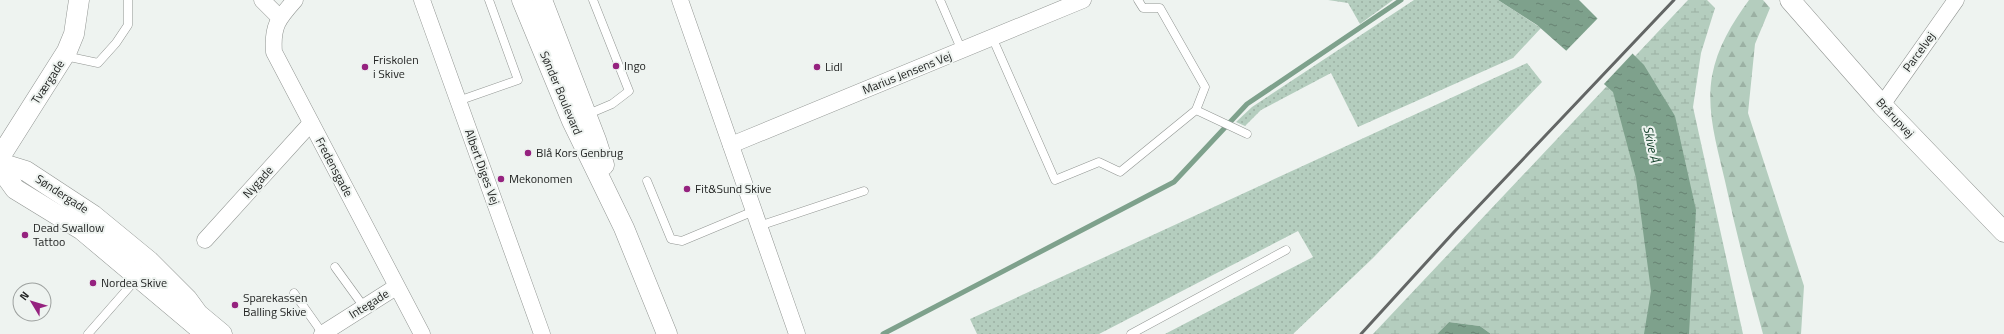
<svg xmlns="http://www.w3.org/2000/svg" width="2004" height="334" font-family="'Titillium Web',sans-serif">
	<style>
		.grass { fill: url(#grass-dots) }
		.forest { fill: url(#forest-firs) }
		.wetland { fill: url(#wetland-marsh) }
		.water { fill: url(#water-ripples) }
		.pier { fill: #eef3f0 }
		.lines { fill: none; stroke-linecap: round; stroke-linejoin: round }
		.stream { stroke: #7ea18c; stroke-width: 5 }
		.service-casing { stroke: #919592; stroke-width: 9 }
		.minor-casing { stroke: #919592; stroke-width: 17 }
		.tertiary-casing { stroke: #919592; stroke-width: 21 }
		.service { stroke: #fff; stroke-width: 8 }
		.minor { stroke: #fff; stroke-width: 16 }
		.tertiary { stroke: #fff; stroke-width: 20 }
		.rail { stroke: #636665; stroke-width: 3 }
		.poi-dot { fill: #95227f; stroke: #eef3f0; stroke-width: 1.5 }
		.labels { text-anchor: middle; stroke-width: 4; stroke-linejoin: round; paint-order: stroke }
		.street-label { font-size: 12px; fill: #242625; stroke: #eef3f0 }
		.poi-label { font-size: 12px; fill: #242625; stroke: #eef3f0; text-anchor: start }
		.water-label { font-size: 13px; font-style: italic; fill: #103e27; stroke: #eef3f0 }
	</style>
	<defs>
		<pattern id="grass-dots" width="8" height="8" patternUnits="userSpaceOnUse"><rect width="8" height="8" fill="#b4cdbe"/><path d="M2 2h.1M6 6h.1" fill="none" stroke="#9bb0a3" stroke-width="1.8" stroke-linecap="round"/></pattern>
		<pattern id="forest-firs" width="22" height="20" patternUnits="userSpaceOnUse"><rect width="22" height="20" fill="#b4cdbe"/><path d="M5 1l3.5 6h-7zM16 11l3.5 6h-7z" fill="#9bb0a3"/></pattern>
		<pattern id="wetland-marsh" width="20" height="14" patternUnits="userSpaceOnUse"><rect width="20" height="14" fill="#b4cdbe"/><path d="M1 5h8M5 5V1M11 12h8M15 12V8" fill="none" stroke="#9bb0a3"/></pattern>
		<pattern id="water-ripples" width="26" height="14" patternUnits="userSpaceOnUse"><rect width="26" height="14" fill="#7ea18c"/><path d="M2 4q2-2 4 0t4 0M15 11q2-2 4 0t4 0" fill="none" stroke="#678372"/></pattern>
	</defs>
	<rect width="100%" height="100%" fill="#eef3f0"/>
	<!-- grass -->
	<g class="grass">
		<path d="M1328 0H1393L1360 24 1348 3Z"/>
		<path d="M1414 0H1498L1541 28 1513 58 1358 127 1331 73 1261 110 1245 126 1236 122 1252 107Z"/>
		<path d="M1527 63 1542 82 1373 258 1293 334H1165L1313 257 1298 231 1099 334H977L970 319Z"/>
	</g>
	<!-- forest -->
	<path class="forest" d="M1749 0H1763L1770 8 1755 44 1748 113 1804 286 1801 334H1763C1749 283 1736 232 1725 181 1717 146 1706 111 1712 76 1717 48 1732 23 1749 0Z"/>
	<!-- wetland -->
	<path class="wetland" d="M1688 0H1707L1715 8 1701 53 1693 107 1743 334H1491L1480 326 1449 322 1437 334H1373Z"/>
	<!-- water -->
	<g class="water">
		<path d="M1498 0H1579L1644 65 1675 116 1696 210 1689 334H1644L1651 291 1636 178 1613 92 1537 25Z"/>
		<path d="M1449 322 1480 326 1491 334H1437Z"/>
	</g>
	<!-- pier -->
	<path class="pier" d="M1599 17 1634 52 1603 85 1565 52Z"/>
	<g class="lines">
		<!-- stream -->
		<path class="stream" d="M883 334 1174 182 1247 104 1401 0"/>
		<!-- service casing -->
		<g class="service-casing">
			<g id="service">
				<path d="M940 0 962 51"/>
				<path d="M992 37 1055 180 1099 162 1120 172 1196 110 1205 87 1160 8H1143L1138 0"/>
				<path d="M65 56 98 63 116 43 128 25V0"/>
				<path d="M458 101 518 80 489 0"/>
				<path d="M1196 110 1247 134"/>
				<path d="M586 115 612 104 629 91 593 0"/>
				<path d="M647 181 671 239 682 241 754 211"/>
				<path d="M759 226 864 191"/>
				<path d="M335 267 364 307"/>
				<path d="M294 293 323 334"/>
				<path d="M88 334 138 277"/>
				<path d="M1131 334 1286 250"/>
			</g>
		</g>
		<!-- minor casing -->
		<g class="minor-casing">
			<g id="minor">
				<path d="M262 0 279 17"/>
				<path d="M295 0C278 19 272 26 274 52L422 334"/>
				<path d="M422 0 542 334"/>
				<path d="M680 0 797 334"/>
				<path d="M1882 105 1956 0"/>
				<path d="M731 145 1083 0"/>
				<path d="M205 240 311 123"/>
				<path d="M322 334 396 287"/>
			</g>
		</g>
		<!-- tertiary casing -->
		<g class="tertiary-casing">
			<g id="tertiary">
				<path d="M522 0 572 121 624 228 667 334"/>
				<path d="M542 0 596 140 604 165"/>
				<path d="M1790 0 1882 105 2004 232"/>
				<path d="M0 157 67 51 74 34 79 0"/>
				<path d="M0 163 26 171 93 215 149 261 187 299 198 314 222 334"/>
				<path d="M0 168 15 189 82 230 201 330"/>
			</g>
		</g>
		<!-- service -->
		<use href="#service" class="service"/>
		<!-- minor -->
		<use href="#minor" class="minor"/>
		<!-- tertiary -->
		<use href="#tertiary" class="tertiary"/>
		<!-- rail -->
		<path class="rail" d="M1361 334 1454 232 1674 0"/>
	</g>
	<!-- markers -->
	<g class="poi-dot">
		<circle cx="616" cy="66" r="4"/>
		<circle cx="365" cy="67" r="4"/>
		<circle cx="817" cy="67" r="4"/>
		<circle cx="528" cy="153" r="4"/>
		<circle cx="501" cy="179" r="4"/>
		<circle cx="687" cy="189" r="4"/>
		<circle cx="25" cy="235" r="4"/>
		<circle cx="93" cy="283" r="4"/>
		<circle cx="235" cy="305" r="4"/>
	</g>
	<g class="labels">
		<!-- street labels -->
		<g class="street-label">
			<text transform="translate(1919 52) rotate(-54)" y="4">Parcelvej</text>
			<text transform="translate(907 73) rotate(-22)" y="4">Marius Jensens Vej</text>
			<text transform="translate(48 82) rotate(-57)" y="4">Tværgade</text>
			<text transform="translate(561 93) rotate(67)" y="4">Sønder Boulevard</text>
			<text transform="translate(1895 118) rotate(47)" y="4">Brårupvej</text>
			<text transform="translate(334 167) rotate(62)" y="4">Fredensgade</text>
			<text transform="translate(482 167) rotate(70)" y="4">Albert Diges Vej</text>
			<text transform="translate(258 182) rotate(-48)" y="4">Nygade</text>
			<text transform="translate(62 194) rotate(33)" y="4">Søndergade</text>
			<text transform="translate(369 304) rotate(-32)" y="4">Integade</text>
		</g>
		<!-- poi labels -->
		<g class="poi-label">
			<text x="373" y="64">Friskolen<tspan x="373" dy="14">i Skive</tspan></text>
			<text x="624" y="70">Ingo</text>
			<text x="825" y="71">Lidl</text>
			<text x="536" y="157">Blå Kors Genbrug</text>
			<text x="509" y="183">Mekonomen</text>
			<text x="695" y="193">Fit&amp;Sund Skive</text>
			<text x="33" y="232">Dead Swallow<tspan x="33" dy="14">Tattoo</tspan></text>
			<text x="101" y="287">Nordea Skive</text>
			<text x="243" y="302">Sparekassen<tspan x="243" dy="14">Balling Skive</tspan></text>
		</g>
		<!-- water labels -->
		<g class="water-label">
			<text transform="translate(1652 144) rotate(78)" y="5">Skive Å</text>
		</g>
	</g>
	<!-- north arrow -->
	<g transform="translate(32 302) rotate(308)"><circle r="19" fill="#eef3f0" stroke="#9da19f"/>
	<path d="M0-3L7 15L0 10L-7 15Z" fill="#95227f"/>
	<text y="-6" font-size="11" font-weight="bold" text-anchor="middle" fill="#242625">N</text>
	</g>
</svg>
